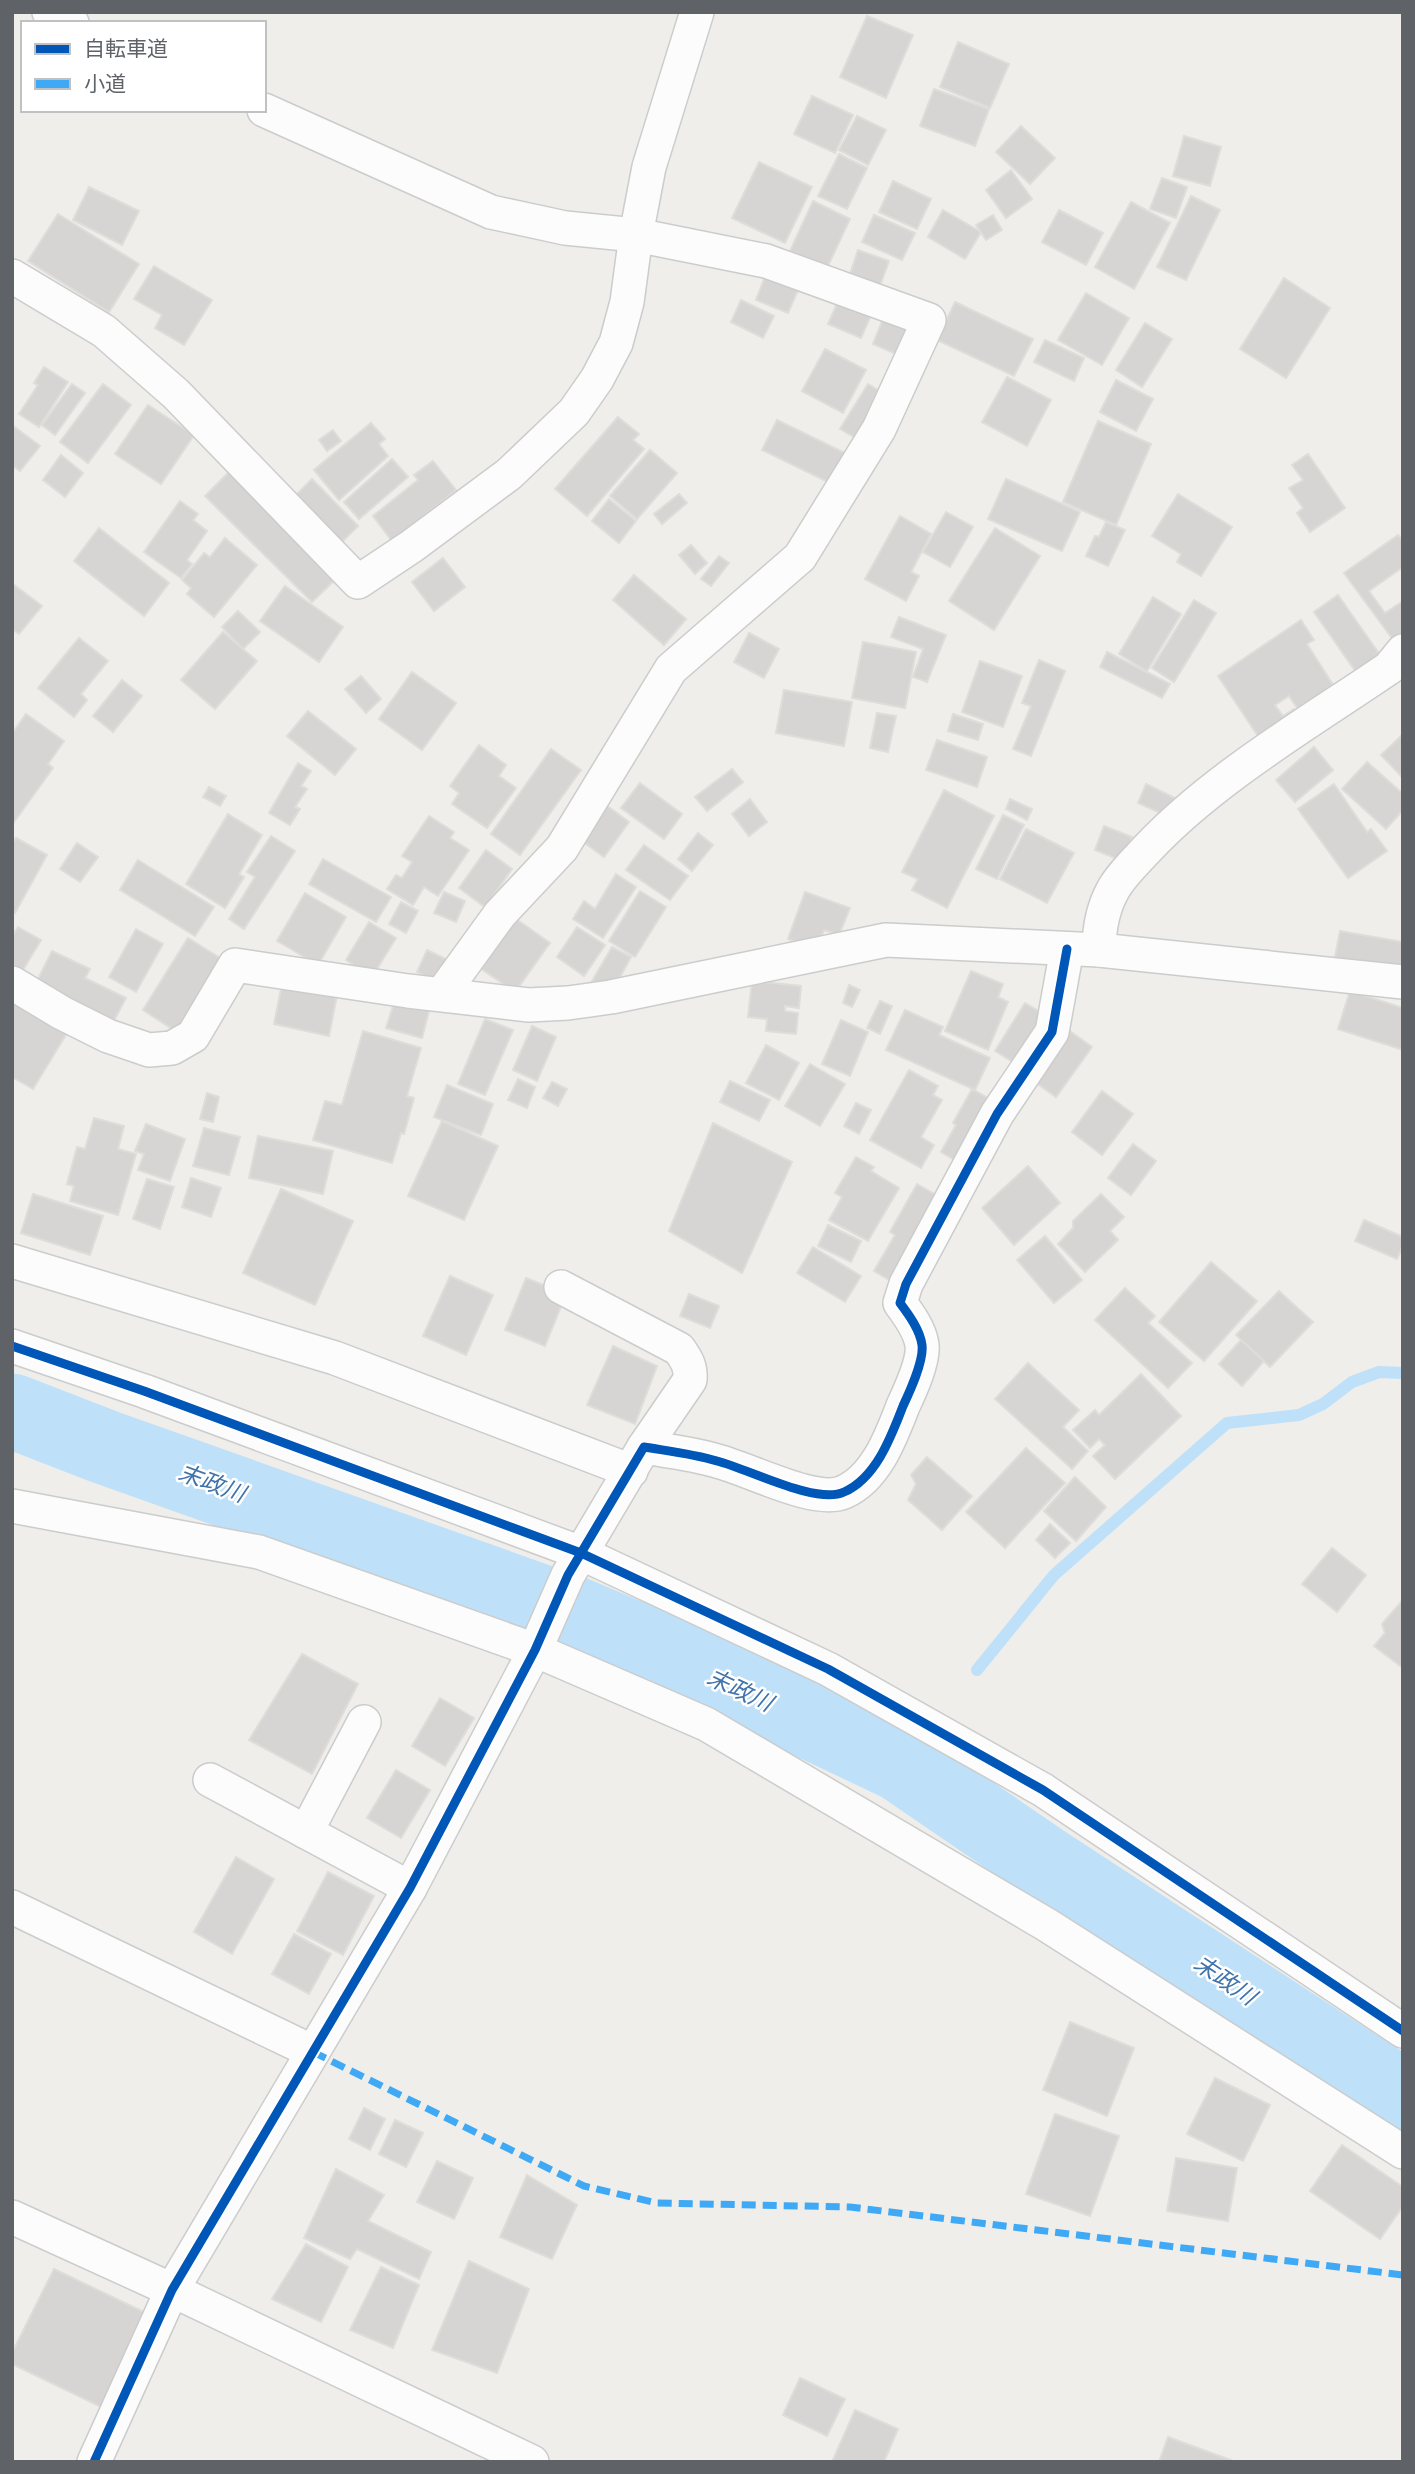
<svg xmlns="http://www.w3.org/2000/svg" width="1415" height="2474" font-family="'PT Sans Narrow','Noto Sans JP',sans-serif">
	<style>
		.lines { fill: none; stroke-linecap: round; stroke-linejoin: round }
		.stream { stroke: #bfe0f9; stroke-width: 12 }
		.river { stroke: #bfe0f9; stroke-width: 75 }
		.building { fill: #d6d5d3; stroke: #deddd9; stroke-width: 2 }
		.minor-casing { stroke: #cbcccc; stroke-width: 36 }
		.minor { stroke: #fdfcfc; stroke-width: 33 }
		.quiet { stroke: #3fa9f5; stroke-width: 7; stroke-dasharray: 14 7; stroke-linecap: butt }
		.cycleway-casing { stroke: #fff; stroke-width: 13 }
		.cycleway { stroke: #0057b8; stroke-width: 9 }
		.labels { text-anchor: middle; stroke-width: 5; stroke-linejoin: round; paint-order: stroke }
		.water-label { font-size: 23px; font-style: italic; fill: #4174aa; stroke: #fff }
	</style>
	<rect width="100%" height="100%" fill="#efeeea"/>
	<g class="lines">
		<!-- stream -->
		<path class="stream" d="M977 1670 1054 1575 1227 1423 1299 1415 1323 1404 1352 1382 1379 1372 1403 1373"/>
		<!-- river -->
		<path class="river" d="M12 1411 105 1447 575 1614 642 1642 900 1764 1046 1864 1403 2097"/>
	</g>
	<!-- building -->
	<g class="building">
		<path d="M867 16 913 35 886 98 840 77Z"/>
		<path d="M958 42 1009 64 990 108 940 87Z"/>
		<path d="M934 89 989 109 975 146 920 126Z"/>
		<path d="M812 96 853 115 835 153 794 134Z"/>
		<path d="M857 116 886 130 868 165 839 150Z"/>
		<path d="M1021 126 1055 158 1030 184 996 152Z"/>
		<path d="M1184 136 1221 147 1210 186 1173 176Z"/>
		<path d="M839 154 867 168 847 209 818 196Z"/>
		<path d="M759 162 812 187 785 243 732 218Z"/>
		<path d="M1011 170 1032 199 1006 218 986 190Z"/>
		<path d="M1162 178 1187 187 1176 218 1150 209Z"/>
		<path d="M893 181 931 199 917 229 879 212Z"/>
		<path d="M89 187 139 211 122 245 73 220Z"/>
		<path d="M1191 196 1220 210 1186 280 1157 267Z"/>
		<path d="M813 201 850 219 827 268 790 251Z"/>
		<path d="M1131 202 1170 223 1134 289 1095 267Z"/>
		<path d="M943 210 981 232 965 259 928 237Z"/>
		<path d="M1059 210 1103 233 1086 265 1042 242Z"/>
		<path d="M58 214 139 264 109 312 28 261Z"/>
		<path d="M874 215 915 233 902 260 862 242Z"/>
		<path d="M993 215 1002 230 986 240 976 225Z"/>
		<path d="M858 250 889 261 878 291 848 280Z"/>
		<path d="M154 266 212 300 184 345 155 328 162 315 134 299Z"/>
		<path d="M766 274 799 288 788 313 756 300Z"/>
		<path d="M1284 278 1330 308 1286 378 1240 349Z"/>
		<path d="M1086 293 1129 318 1102 365 1058 340Z"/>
		<path d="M839 299 872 313 861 338 828 324Z"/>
		<path d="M741 300 774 316 763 338 731 322Z"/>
		<path d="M955 302 1033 339 1014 376 937 340Z"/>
		<path d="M883 319 909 330 898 355 873 344Z"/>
		<path d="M1145 323 1172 339 1142 387 1116 370Z"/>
		<path d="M1045 340 1084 358 1074 381 1034 362Z"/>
		<path d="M825 349 866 370 843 413 802 391Z"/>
		<path d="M44 367 68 382 39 427 19 414 38 385 34 383Z"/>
		<path d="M1007 377 1051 400 1027 446 982 422Z"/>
		<path d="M1116 380 1153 399 1136 431 1100 412Z"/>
		<path d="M72 384 85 393 55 435 42 425Z"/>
		<path d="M103 384 131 405 88 463 60 442Z"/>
		<path d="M868 384 886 395 859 440 840 429Z"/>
		<path d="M148 405 194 435 161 484 115 454Z"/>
		<path d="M618 417 639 434 633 440 644 449 587 516 555 489Z"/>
		<path d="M777 420 847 454 832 484 762 450Z"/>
		<path d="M1098 421 1151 444 1116 525 1063 502Z"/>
		<path d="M371 423 385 439 379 444 388 456 339 500 314 470Z"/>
		<path d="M12 425 40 446 20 471 12 465Z"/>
		<path d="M333 430 341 441 327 451 319 440Z"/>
		<path d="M650 450 677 473 637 519 610 496Z"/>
		<path d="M1308 454 1345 508 1310 532 1297 513 1303 508 1289 488 1303 480 1292 465Z"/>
		<path d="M61 455 83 473 65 497 43 480Z"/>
		<path d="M392 459 408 477 359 519 344 502Z"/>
		<path d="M433 461 456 490 392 541 373 516 418 480 414 475Z"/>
		<path d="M231 470 339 576 312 602 205 496Z"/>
		<path d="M312 479 358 526 335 549 289 502Z"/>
		<path d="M1006 479 1080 512 1062 551 988 519Z"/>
		<path d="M679 494 687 503 662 524 654 514Z"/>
		<path d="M1178 494 1232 527 1201 576 1177 562 1181 554 1152 536Z"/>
		<path d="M609 499 636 521 619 543 592 521Z"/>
		<path d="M180 501 198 514 193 520 207 531 187 560 192 564 181 578 144 552Z"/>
		<path d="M946 512 973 527 950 567 923 552Z"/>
		<path d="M900 516 931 534 911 572 919 576 906 601 865 579Z"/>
		<path d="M1106 522 1125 530 1108 566 1086 556 1095 536 1099 537Z"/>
		<path d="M99 528 169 583 144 616 74 561Z"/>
		<path d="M995 528 1040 556 994 630 949 601Z"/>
		<path d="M1398 535 1403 541V567L1369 591 1385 613 1403 601V635L1394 641 1344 573Z"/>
		<path d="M225 538 257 565 214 617 187 594 191 588 182 580 204 553 210 557Z"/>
		<path d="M691 545 707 563 695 574 679 555Z"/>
		<path d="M719 556 729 563 711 586 701 579Z"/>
		<path d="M443 558 465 587 434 611 412 582Z"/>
		<path d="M634 575 686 619 664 645 613 600Z"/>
		<path d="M13 584 42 606 19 634 12 629Z"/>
		<path d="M285 586 343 627 319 662 260 621Z"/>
		<path d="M1338 595 1385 662 1361 679 1314 612Z"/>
		<path d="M1153 597 1181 614 1147 671 1119 654Z"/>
		<path d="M1194 600 1216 613 1174 682 1152 668Z"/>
		<path d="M238 611 260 632 243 649 222 627Z"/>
		<path d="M899 617 946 635 927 682 913 677 923 649 891 637Z"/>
		<path d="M1301 620 1314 640 1307 644 1337 691 1302 715 1289 696 1275 705 1283 716 1294 709 1300 717 1262 742 1218 676Z"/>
		<path d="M223 632 257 661 215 709 181 680Z"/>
		<path d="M749 633 779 649 764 678 734 662Z"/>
		<path d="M79 638 108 661 81 694 87 700 74 717 38 688Z"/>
		<path d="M863 642 916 652 905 708 852 698Z"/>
		<path d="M1107 652 1170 684 1162 698 1100 667Z"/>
		<path d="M1039 660 1065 671 1031 756 1013 749 1031 706 1022 703Z"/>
		<path d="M980 661 1022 676 1003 727 962 712Z"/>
		<path d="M412 672 456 703 422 750 379 719Z"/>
		<path d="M361 676 381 699 366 713 345 689Z"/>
		<path d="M122 680 142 696 113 732 93 716Z"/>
		<path d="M784 690 852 702 844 746 776 733Z"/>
		<path d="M308 711 356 749 335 775 287 736Z"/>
		<path d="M877 713 896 716 888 752 870 748Z"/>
		<path d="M26 714 64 741 48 764 53 768 12 825V734Z"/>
		<path d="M953 714 983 724 978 740 948 731Z"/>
		<path d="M1403 734V778L1381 755Z"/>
		<path d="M937 740 987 757 977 787 926 770Z"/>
		<path d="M479 745 506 765 499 776 516 788 487 828 452 804 459 793 450 786Z"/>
		<path d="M1314 747 1333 770 1295 802 1276 780Z"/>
		<path d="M551 749 581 770 520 855 491 834Z"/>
		<path d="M1367 762 1403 794V810L1386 829 1342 789Z"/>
		<path d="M298 763 311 771 301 786 307 789 295 807 300 809 290 825 269 813Z"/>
		<path d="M732 769 743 782 707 811 695 797Z"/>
		<path d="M640 783 682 814 664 839 621 808Z"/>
		<path d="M1146 784 1175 798 1167 816 1138 803Z"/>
		<path d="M1334 784 1367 832 1371 829 1387 851 1348 878 1298 809Z"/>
		<path d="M209 787 226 796 220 806 203 797Z"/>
		<path d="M944 790 994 816 947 908 912 890 918 879 902 872Z"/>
		<path d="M750 799 767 822 749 836 732 814Z"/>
		<path d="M1010 799 1032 809 1027 820 1006 809Z"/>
		<path d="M599 800 629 822 604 857 574 835Z"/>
		<path d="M228 814 262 835 239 874 244 877 225 908 186 884Z"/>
		<path d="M1003 815 1024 825 997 879 976 869Z"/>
		<path d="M429 816 454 832 450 838 469 850 438 896 424 887 413 905 387 889 396 875 402 878 412 862 402 856Z"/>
		<path d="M1104 826 1132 837 1122 861 1095 850Z"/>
		<path d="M1026 829 1074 853 1047 903 1000 879Z"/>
		<path d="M698 833 713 845 692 871 678 859Z"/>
		<path d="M271 836 295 851 244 929 229 919 255 877 247 872Z"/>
		<path d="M16 838 47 855 15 913 12 911V844Z"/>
		<path d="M77 843 98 857 80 882 60 869Z"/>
		<path d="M644 845 688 876 670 900 626 870Z"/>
		<path d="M486 850 512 869 485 907 459 888Z"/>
		<path d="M323 859 391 897 376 922 309 884Z"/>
		<path d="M138 860 214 907 195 936 120 890Z"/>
		<path d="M616 874 636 887 603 938 573 919 584 901 595 909Z"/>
		<path d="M640 891 666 907 635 957 609 941Z"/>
		<path d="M444 892 465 901 456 922 434 913Z"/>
		<path d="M805 892 850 908 839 935 824 930 817 950 788 939Z"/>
		<path d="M305 893 346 917 318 965 277 941Z"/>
		<path d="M401 902 418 911 406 933 389 924Z"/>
		<path d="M512 916 550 943 515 992 477 966Z"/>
		<path d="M369 922 396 938 372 977 346 960Z"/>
		<path d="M18 927 41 940 23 970 12 964V937Z"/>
		<path d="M577 927 605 945 584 976 557 957Z"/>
		<path d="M136 929 163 944 136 992 109 977Z"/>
		<path d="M1340 931 1403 942V974L1334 962Z"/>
		<path d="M188 938 225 961 180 1034 143 1010Z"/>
		<path d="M612 947 631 957 612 992 592 981Z"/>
		<path d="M427 950 450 961 439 983 417 972Z"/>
		<path d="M52 951 90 969 85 978 126 998 110 1028 35 985Z"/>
		<path d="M971 971 1003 984 998 997 1008 1002 988 1050 945 1031Z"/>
		<path d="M283 979 338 990 329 1036 274 1024Z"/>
		<path d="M752 981 801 986 799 1008 785 1006V1011L798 1013 796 1034 766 1031 767 1019 748 1017Z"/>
		<path d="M849 985 860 990 852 1007 843 1003Z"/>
		<path d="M1350 991 1403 1008V1050L1338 1029Z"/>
		<path d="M12 994 67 1033 33 1089 12 1077Z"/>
		<path d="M396 997 430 1007 422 1038 386 1028Z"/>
		<path d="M880 1001 892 1006 880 1034 867 1028Z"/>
		<path d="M1025 1003 1050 1018 1021 1067 995 1051Z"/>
		<path d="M905 1010 943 1027 939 1035 990 1058 975 1090 886 1050Z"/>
		<path d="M485 1019 513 1030 485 1095 458 1084Z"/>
		<path d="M841 1020 868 1032 850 1076 822 1064Z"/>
		<path d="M532 1026 556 1037 537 1081 513 1070Z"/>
		<path d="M1063 1026 1092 1047 1056 1097 1028 1077Z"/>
		<path d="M363 1031 421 1048 407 1096 414 1098 404 1134 401 1133 392 1163 313 1140 325 1101 342 1105Z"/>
		<path d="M766 1045 799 1063 779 1100 746 1083Z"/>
		<path d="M810 1064 845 1084 820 1126 785 1106Z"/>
		<path d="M909 1070 938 1086 933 1095 942 1100 921 1137 934 1145 921 1168 870 1140Z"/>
		<path d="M518 1079 535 1087 527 1108 508 1100Z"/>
		<path d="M730 1081 770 1100 759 1121 720 1102Z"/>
		<path d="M552 1082 567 1089 558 1106 543 1098Z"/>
		<path d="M447 1085 493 1104 481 1135 434 1117Z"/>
		<path d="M972 1089 997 1103 963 1165 941 1152 956 1125 953 1123Z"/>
		<path d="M1102 1091 1133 1114 1102 1155 1072 1132Z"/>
		<path d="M207 1093 219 1097 213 1122 200 1119Z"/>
		<path d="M856 1103 871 1110 859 1134 844 1126Z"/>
		<path d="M94 1118 124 1126 118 1149 136 1154 118 1215 70 1201 74 1186 67 1184 77 1147 85 1149Z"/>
		<path d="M442 1121 498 1146 464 1220 408 1196Z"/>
		<path d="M713 1123 792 1162 742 1273 669 1231Z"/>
		<path d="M146 1124 185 1139 170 1181 138 1170 144 1154 135 1151Z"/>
		<path d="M204 1128 240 1137 229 1175 193 1166Z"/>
		<path d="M258 1136 333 1151 323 1194 249 1178Z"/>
		<path d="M1133 1144 1156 1161 1131 1195 1108 1178Z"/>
		<path d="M856 1157 874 1167 871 1171 899 1188 868 1241 829 1220 842 1197 835 1193Z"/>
		<path d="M1028 1166 1060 1203 1014 1245 982 1208Z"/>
		<path d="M191 1178 221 1188 211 1217 182 1207Z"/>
		<path d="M147 1179 174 1187 160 1229 133 1219Z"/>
		<path d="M917 1184 947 1201 894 1283 874 1271 895 1235 890 1232Z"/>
		<path d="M281 1189 353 1221 315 1305 243 1273Z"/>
		<path d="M33 1194 103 1216 90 1255 21 1233Z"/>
		<path d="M1101 1194 1124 1217 1110 1231 1118 1240 1085 1272 1058 1244 1073 1228V1221Z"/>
		<path d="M1364 1220 1403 1237V1245L1397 1259 1355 1241Z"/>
		<path d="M828 1225 861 1241 851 1262 818 1246Z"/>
		<path d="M1045 1236 1082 1280 1054 1303 1017 1260Z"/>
		<path d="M813 1247 861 1276 845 1302 797 1273Z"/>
		<path d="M1211 1262 1257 1301 1204 1361 1159 1322Z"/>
		<path d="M450 1276 493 1295 466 1355 423 1336Z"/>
		<path d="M526 1278 566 1294 545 1346 505 1330Z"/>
		<path d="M1125 1288 1155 1316 1148 1323 1192 1363 1168 1388 1095 1320Z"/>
		<path d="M1279 1291 1313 1322 1270 1367 1236 1335Z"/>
		<path d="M689 1294 719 1306 710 1328 680 1316Z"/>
		<path d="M1241 1340 1264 1361 1242 1386 1219 1364Z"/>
		<path d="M613 1346 657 1366 635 1424 587 1405Z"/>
		<path d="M1028 1363 1079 1410 1063 1427 1088 1451 1072 1469 995 1399Z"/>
		<path d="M1141 1374 1181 1416 1115 1479 1093 1456 1105 1445 1099 1439 1090 1448 1073 1430 1095 1410 1099 1415Z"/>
		<path d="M1026 1448 1065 1483 1005 1548 966 1512Z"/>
		<path d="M927 1457 972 1496 942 1530 908 1500 916 1484 911 1475Z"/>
		<path d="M1075 1477 1106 1507 1076 1541 1044 1511Z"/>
		<path d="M1050 1524 1070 1543 1055 1558 1036 1540Z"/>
		<path d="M1332 1548 1366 1575 1337 1612 1302 1584Z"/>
		<path d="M1403 1600V1668L1374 1646 1385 1633 1382 1624Z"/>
		<path d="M302 1654 358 1684 312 1774 249 1740Z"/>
		<path d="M440 1698 474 1718 445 1766 412 1746Z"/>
		<path d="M396 1770 430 1790 401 1838 367 1818Z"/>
		<path d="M236 1857 274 1879 232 1954 194 1932Z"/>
		<path d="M328 1872 374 1896 343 1955 297 1931Z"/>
		<path d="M294 1934 331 1954 309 1994 272 1974Z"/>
		<path d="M1070 2022 1134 2048 1107 2116 1043 2090Z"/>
		<path d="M1215 2078 1270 2105 1243 2161 1187 2134Z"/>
		<path d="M364 2108 385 2119 370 2150 349 2139Z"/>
		<path d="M1055 2114 1119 2136 1090 2216 1026 2194Z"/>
		<path d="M395 2120 423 2133 406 2167 379 2154Z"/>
		<path d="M1342 2145 1403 2187V2206L1380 2239 1310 2191Z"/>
		<path d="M1176 2158 1237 2168 1228 2221 1167 2211Z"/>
		<path d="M437 2161 473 2178 454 2219 417 2202Z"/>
		<path d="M336 2169 384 2195 368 2221 431 2252 419 2279 357 2249 350 2259 304 2238Z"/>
		<path d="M527 2175 577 2205 552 2259 500 2237Z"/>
		<path d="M306 2244 348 2267 321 2322 272 2299Z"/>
		<path d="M469 2261 529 2289 497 2373 432 2350Z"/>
		<path d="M381 2267 419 2285 393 2348 350 2330Z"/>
		<path d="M54 2269 146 2313 101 2407 12 2364V2353Z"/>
		<path d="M800 2378 845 2399 827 2436 783 2415Z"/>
		<path d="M855 2410 898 2429 884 2462H832Z"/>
		<path d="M1168 2437 1236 2462H1159Z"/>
	</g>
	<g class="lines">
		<!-- minor casing -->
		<g class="minor-casing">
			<g id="minor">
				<path d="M49 12 72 23"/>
				<path d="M264 110 491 212 565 228 636 235 766 261 929 320 879 429 800 557 671 669 562 848 500 914 442 994"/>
				<path d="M12 276 104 331 176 394 358 582 412 546 509 474 574 412 597 379 616 343 627 302 636 235 649 167 697 12"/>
				<path d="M1099 950C1099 929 1103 907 1114 888 1123 873 1136 861 1148 848 1214 778 1310 722 1389 668L1403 651"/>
				<path d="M12 983 62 1013 108 1036 149 1050 172 1048 193 1036 235 965 408 991 529 1005 568 1003 611 997 886 940 1099 950 1403 982"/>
				<path d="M12 1261 335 1358 631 1471"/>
				<path d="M561 1287 679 1349C687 1360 691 1367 690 1380L644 1447"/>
				<path d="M12 1346 144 1391 581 1553 828 1669 1043 1790 1403 2031"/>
				<path d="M12 1506 259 1552 535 1650 706 1724 1047 1925 1403 2152"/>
				<path d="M210 1780 410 1888"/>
				<path d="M306 1832 364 1722"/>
				<path d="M12 1907 313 2052"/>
				<path d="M12 2217 172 2290 532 2462"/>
				<path d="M94 2462 172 2290 410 1888 535 1650 568 1575 644 1447C668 1451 694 1454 717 1461 749 1469 816 1505 844 1492 876 1478 891 1437 903 1406 910 1391 924 1361 922 1345 920 1330 909 1315 900 1303L906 1284 997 1114 1052 1032 1067 949"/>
			</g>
		</g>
		<!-- minor -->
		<use href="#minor" class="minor"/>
		<!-- quiet -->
		<path class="quiet" d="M313 2052 584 2186 657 2203 850 2207 1403 2275"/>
		<!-- cycleway casing -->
		<g class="cycleway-casing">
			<g id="cycleway">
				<path d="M12 1346 144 1391 581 1553 828 1669 1043 1790 1403 2031"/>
				<path d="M94 2462 172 2290 410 1888 535 1650 568 1575 644 1447C668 1451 694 1454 717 1461 749 1469 816 1505 844 1492 876 1478 891 1437 903 1406 910 1391 924 1361 922 1345 920 1330 909 1315 900 1303L906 1284 997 1114 1052 1032 1067 949"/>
			</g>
		</g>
		<!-- cycleway -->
		<use href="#cycleway" class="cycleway"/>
	</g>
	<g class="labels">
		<!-- water labels -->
		<g class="water-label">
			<text transform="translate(212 1483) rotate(20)" y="8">末政川</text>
			<text transform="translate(740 1690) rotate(25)" y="8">末政川</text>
			<text transform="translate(1225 1980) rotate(34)" y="8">末政川</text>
		</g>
	</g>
	<!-- border -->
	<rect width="1415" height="2474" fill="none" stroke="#5f6368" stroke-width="28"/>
	<!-- legend -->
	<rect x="21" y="21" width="245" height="91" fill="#ffffff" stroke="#bfc1c3" stroke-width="2"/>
	<rect x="35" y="44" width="35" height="10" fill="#0057b8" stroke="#bfc1c3" stroke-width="2"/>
	<text x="84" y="56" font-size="21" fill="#5f6368">自転車道</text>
	<rect x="35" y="79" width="35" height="10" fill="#3fa9f5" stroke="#bfc1c3" stroke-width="2"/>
	<text x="84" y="91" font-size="21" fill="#5f6368">小道</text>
</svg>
